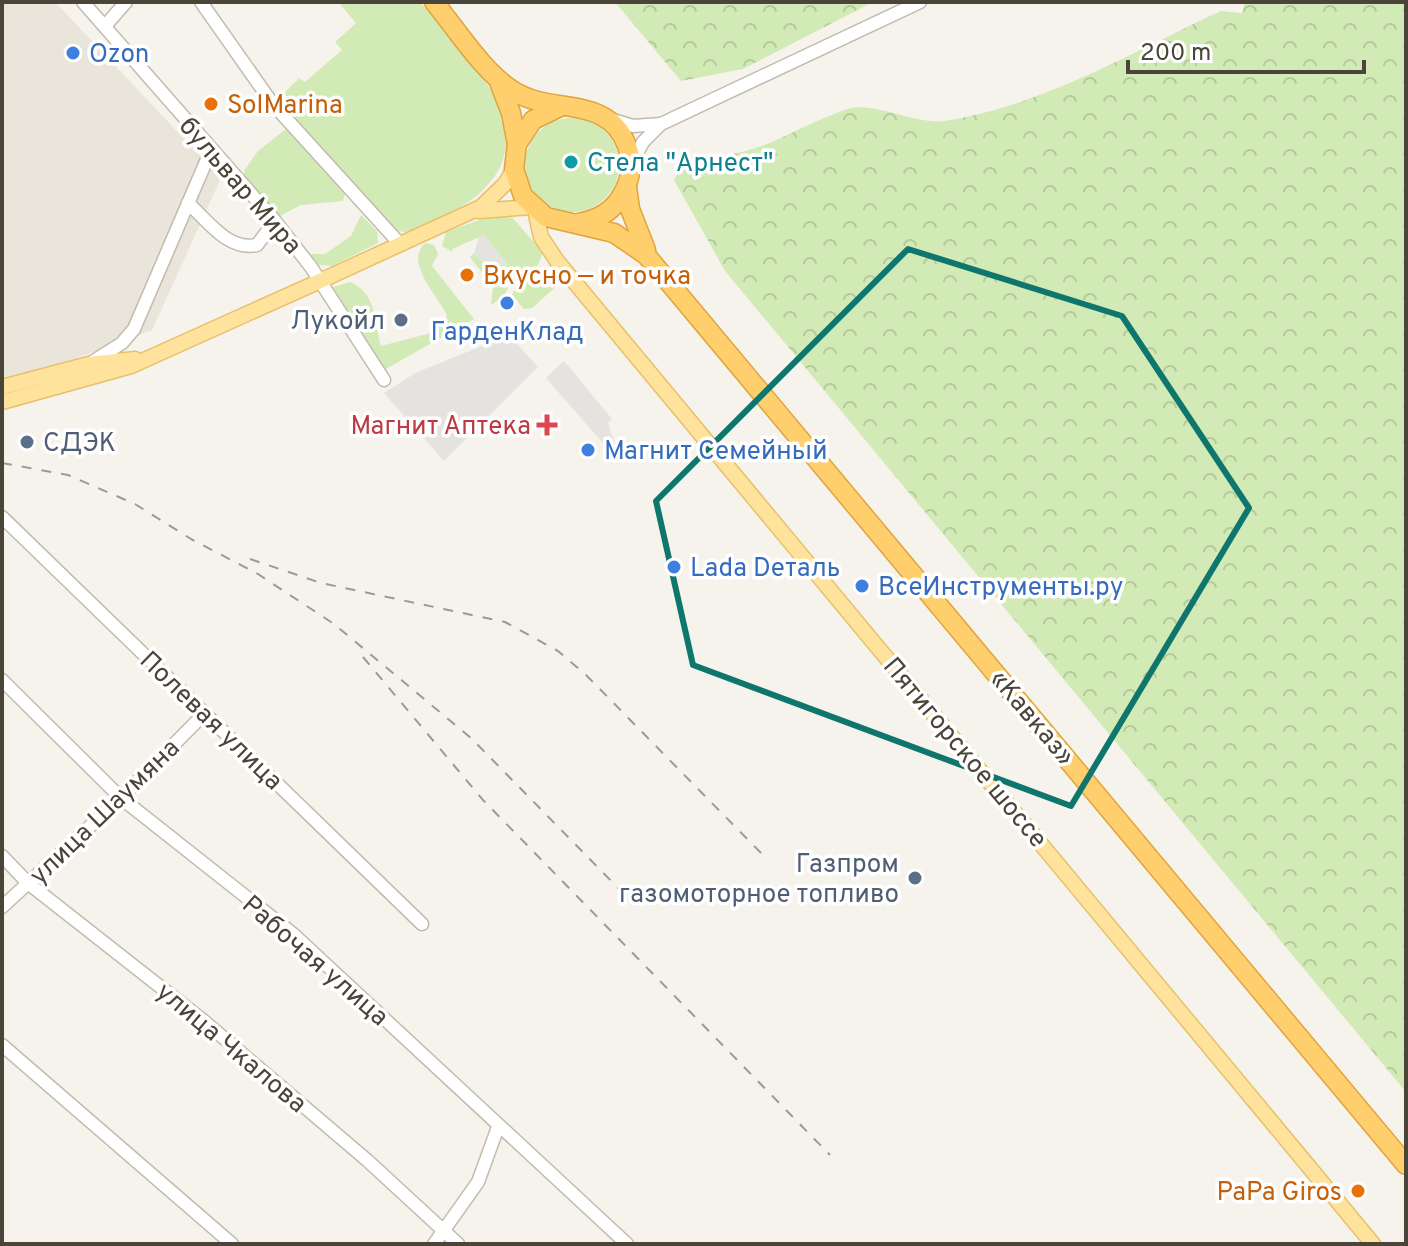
<svg xmlns="http://www.w3.org/2000/svg" width="1408" height="1246" font-family="Overpass,sans-serif">
	<style>
		.residential { fill: #eae5da }
		.green { fill: #d2eab5 }
		.forest { fill: url(#forest-crowns) }
		.parking { fill: #e5e3e0 }
		.lines { fill: none; stroke-linecap: round; stroke-linejoin: round }
		.minor-casing { stroke: #c2bbae; stroke-width: 15 }
		.major-casing { stroke: #e6c16a; stroke-width: 17 }
		.highway-casing { stroke: #e0a43c; stroke-width: 21 }
		.minor { stroke: #fff; stroke-width: 12 }
		.major { stroke: #ffe39c; stroke-width: 14 }
		.highway { stroke: #ffcf6e; stroke-width: 18 }
		.rail { stroke: #9a9a9a; stroke-width: 2; stroke-dasharray: 10 10; stroke-linecap: butt }
		.marked { fill: none; stroke: #0f766e; stroke-width: 6; stroke-linejoin: round }
		.shop-dot { fill: #3f7fe0; stroke: #fff; stroke-width: 3 }
		.food-dot { fill: #e8710a; stroke: #fff; stroke-width: 3 }
		.culture-dot { fill: #0f9aa8; stroke: #fff; stroke-width: 3 }
		.service-dot { fill: #5c6f8a; stroke: #fff; stroke-width: 3 }
		.health-dot { fill: #e0444e; stroke: #fff; stroke-width: 3 }
		.labels { text-anchor: middle; stroke-width: 7; stroke-linejoin: round; paint-order: stroke }
		.shop-label { font-size: 26px; fill: #366cbe; stroke: #fff; text-anchor: start }
		.food-label { font-size: 26px; fill: #c56008; stroke: #fff; text-anchor: start }
		.culture-label { font-size: 26px; fill: #0d838f; stroke: #fff; text-anchor: start }
		.street-label { font-size: 26px; fill: #4b4439; stroke: #fff }
		.service-label { font-size: 26px; fill: #4e5e75; stroke: #fff; text-anchor: end }
		.health-label { font-size: 26px; fill: #be3a42; stroke: #fff; text-anchor: end }
	</style>
	<defs>
		<pattern id="forest-crowns" width="20" height="18" patternUnits="userSpaceOnUse" patternTransform="scale(2)"><rect width="20" height="18" fill="#d2eab5"/><path d="M2 6a3 3 0 1 1 6 0M12 15a3 3 0 1 1 6 0" fill="none" stroke="#b6ca9c"/></pattern>
	</defs>
	<rect width="100%" height="100%" fill="#f6f3ec"/>
	<!-- residential -->
	<path class="residential" d="M2 2H55L221 178 152 330 2 386Z"/>
	<!-- green -->
	<g class="green">
		<path d="M338 2H420C460 49 548 127 483 190 464 209 431 220 408 232L395 231 307 135 294 115 282 107V95L299 78 305 82 342 50 335 42 356 23Z"/>
		<circle cx="572" cy="165" r="47"/>
		<path d="M286 129 345 193 343 201 301 205 280 216 244 178V171L258 151Z"/>
		<path d="M361 215 377 231 378 243 332 266 319 265 310 254H325L351 236Z"/>
		<path d="M490 216 513 218 543 253 538 265 516 281 508 276 506 262 484 235 452 249 453 252 442 246 446 232Z"/>
		<path d="M425 243 434 245 438 254 432 266 474 319 384 370 333 287 350 282C377 293 374 322 381 346L427 334 444 323 447 315C437 295 404 262 425 243Z"/>
		<path d="M474 253 508 288 504 296 491 305 493 287 470 257Z"/>
		<path d="M545 267 558 272 560 283 532 308 524 309 512 295 517 286Z"/>
	</g>
	<!-- forest -->
	<g class="forest">
		<path d="M615 2H873L743 69 681 81Z"/>
		<path d="M1245 2H1406V1092L725 271 674 180 687 157C763 159 783 131 848 109 872 101 917 125 944 121 1043 106 1132 52 1221 11L1242 13Z"/>
	</g>
	<!-- parking -->
	<g class="parking">
		<path d="M484 235 506 262V269L498 277 474 253 479 237Z"/>
		<path d="M509 335 538 367 444 461 384 393 415 373Z"/>
		<path d="M564 361 612 419 608 423 615 444 609 450 546 378Z"/>
	</g>
	<g class="lines">
		<!-- minor casing -->
		<g class="minor-casing">
			<g id="minor">
				<path d="M83 2 275 221 311 267 384 380"/>
				<path d="M201 2 272 103 400 244"/>
				<path d="M105 26 126 2"/>
				<path d="M613 120 633 126 661 124 920 2"/>
				<path d="M632 162 643 142 661 124"/>
				<path d="M188 203C208 221 228 251 257 245L275 221"/>
				<path d="M89 364 122 343 134 329 211 150"/>
				<path d="M2 517 422 924"/>
				<path d="M2 680 121 798 293 934 627 1244"/>
				<path d="M2 856 28 883 205 1022 368 1161 458 1244"/>
				<path d="M2 907 121 798 205 713"/>
				<path d="M2 1045 232 1244"/>
				<path d="M434 1244 478 1182 498 1127"/>
			</g>
		</g>
		<!-- major casing -->
		<g class="major-casing">
			<g id="major">
				<path d="M535 210 541 237 557 261 1373 1244"/>
				<path d="M478 211 532 207"/>
				<path d="M2 387 89 364 135 359"/>
				<path d="M2 402 131 366 320 281 481 207 505 184 514 169"/>
			</g>
		</g>
		<!-- highway casing -->
		<g class="highway-casing">
			<g id="highway">
				<path d="M434 2C458 31 481 69 512 90 550 116 608 93 627 146 633 162 631 179 623 193 614 211 597 220 578 223"/>
				<path d="M499 82 511 113 517 144"/>
				<path d="M560 107 533 120 517 144 514 169 523 196 546 217 614 233 646 255 1406 1165"/>
				<path d="M627 187 630 209 646 250"/>
			</g>
		</g>
		<!-- minor -->
		<use href="#minor" class="minor"/>
		<!-- major -->
		<use href="#major" class="major"/>
		<!-- highway -->
		<use href="#highway" class="highway"/>
		<!-- rail -->
		<g class="rail">
			<path d="M2 463 68 475 135 504 191 539 258 574 334 624 471 738 624 894"/>
			<path d="M250 559 321 583 505 622 558 651 586 675 762 854"/>
			<path d="M363 657 483 800 830 1155"/>
		</g>
	</g>
	<!-- marked area -->
	<path class="marked" d="M908 249 1122 316 1249 508 1071 806 693 665 656 501Z"/>
	<!-- markers -->
	<g class="shop-dot">
		<circle cx="73" cy="53" r="8"/>
		<circle cx="507" cy="303" r="8"/>
		<circle cx="588" cy="450" r="8"/>
		<circle cx="674" cy="567" r="8"/>
		<circle cx="862" cy="586" r="8"/>
	</g>
	<g class="food-dot">
		<circle cx="211" cy="104" r="8"/>
		<circle cx="467" cy="275" r="8"/>
		<circle cx="1358" cy="1191" r="8"/>
	</g>
	<circle class="culture-dot" cx="571" cy="162" r="8"/>
	<g class="service-dot">
		<circle cx="401" cy="320" r="8"/>
		<circle cx="27" cy="442" r="8"/>
		<circle cx="915" cy="878" r="8"/>
	</g>
	<path class="health-dot" d="M543 413h8v8h8v8h-8v8h-8v-8h-8v-8h8z"/>
	<g class="labels">
		<!-- shop labels -->
		<g class="shop-label">
			<text x="89" y="62">Ozon</text>
			<text x="507" y="340" text-anchor="middle">ГарденКлад</text>
			<text x="604" y="459">Магнит Семейный</text>
			<text x="690" y="576">Lada Dеталь</text>
			<text x="878" y="595">ВсеИнструменты.ру</text>
		</g>
		<!-- food labels -->
		<g class="food-label">
			<text x="227" y="113">SolMarina</text>
			<text x="483" y="284">Вкусно — и точка</text>
			<text x="1342" y="1200" text-anchor="end">PaPa Giros</text>
		</g>
		<!-- culture labels -->
		<g class="culture-label">
			<text x="587" y="171">Стела "Арнест"</text>
		</g>
		<!-- street labels -->
		<g class="street-label">
			<text transform="translate(241 185) rotate(49)" y="9">бульвар Мира</text>
			<text transform="translate(1033 717) rotate(50)" y="9">«Кавказ»</text>
			<text transform="translate(212 720) rotate(44)" y="9">Полевая улица</text>
			<text transform="translate(966 752) rotate(50)" y="9">Пятигорское шоссе</text>
			<text transform="translate(104 811) rotate(-44)" y="9">улица Шаумяна</text>
			<text transform="translate(316 960) rotate(41)" y="9">Рабочая улица</text>
			<text transform="translate(232 1047) rotate(40)" y="9">улица Чкалова</text>
		</g>
		<!-- service labels -->
		<g class="service-label">
			<text x="385" y="329">Лукойл</text>
			<text x="43" y="451" text-anchor="start">СДЭК</text>
			<text x="899" y="872">Газпром<tspan x="899" dy="30">газомоторное топливо</tspan></text>
		</g>
		<!-- health labels -->
		<g class="health-label">
			<text x="531" y="434">Магнит Аптека</text>
		</g>
	</g>
	<!-- border -->
	<rect width="1408" height="1246" fill="none" stroke="#4b4439" stroke-width="8"/>
	<!-- scale -->
	<path d="M1128 60v12h236v-12" fill="none" stroke="#4b4439" stroke-width="4"/>
	<text x="1140" y="60" font-size="24" fill="#4b4439" stroke="#ffffff" stroke-width="6" paint-order="stroke">200 m</text>
</svg>
